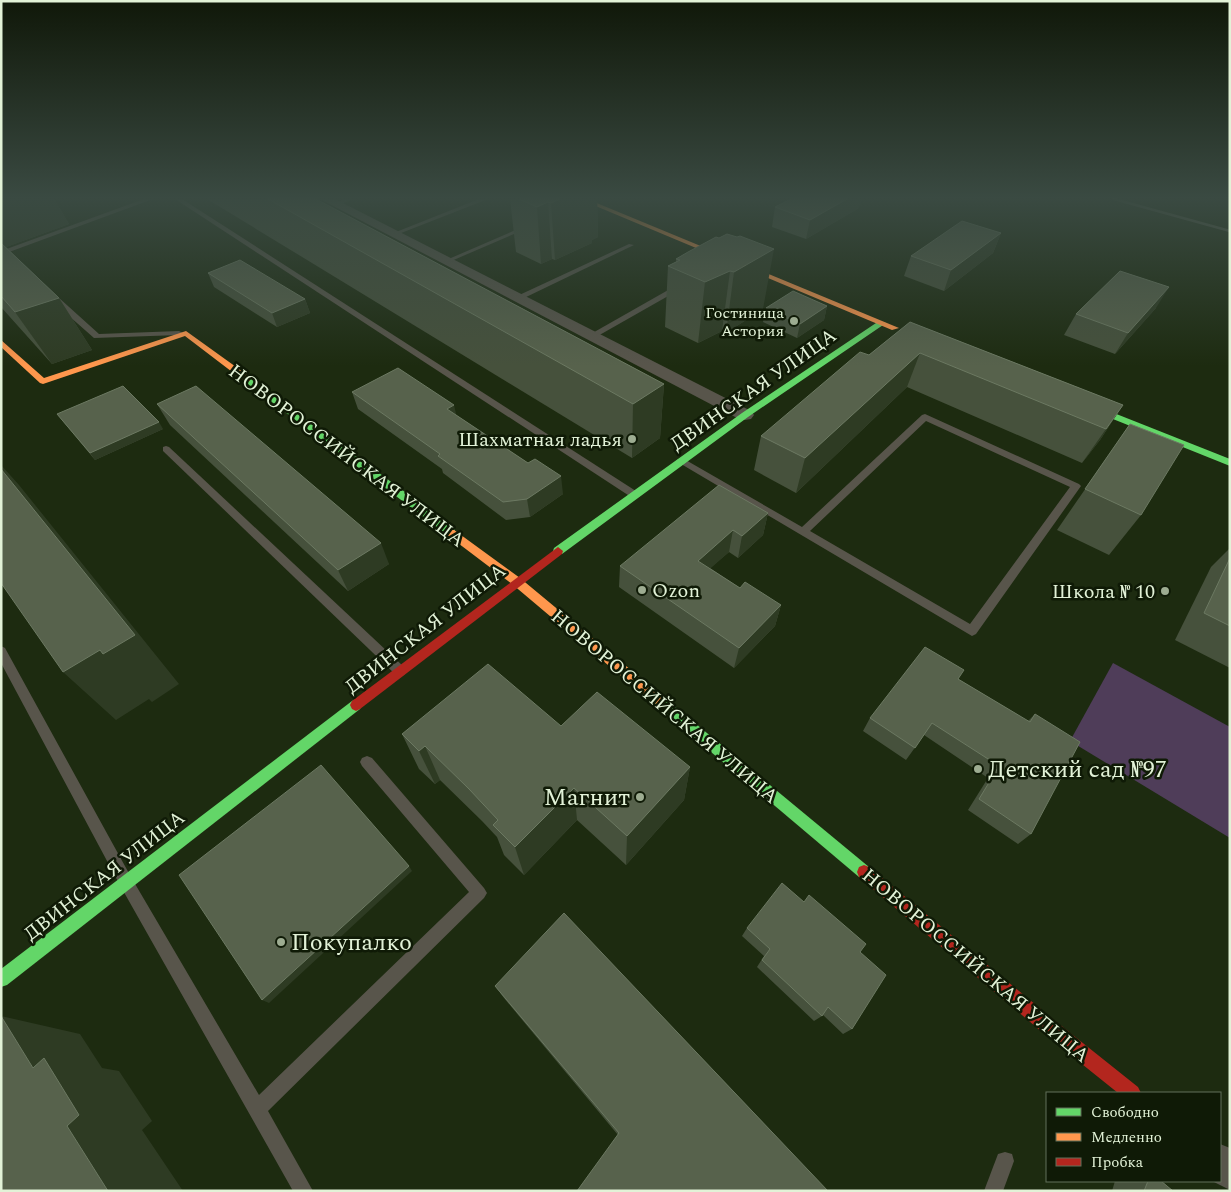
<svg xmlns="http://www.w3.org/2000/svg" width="1231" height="1192" font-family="Spectral,serif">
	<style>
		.green { fill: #4f3d59 }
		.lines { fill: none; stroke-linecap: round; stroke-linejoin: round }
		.lane { fill: #58554b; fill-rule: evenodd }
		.street { fill: #58554b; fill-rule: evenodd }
		.fast { fill: #63d668; fill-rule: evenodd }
		.slow { fill: #ff974d; fill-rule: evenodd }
		.jam { fill: #b3261e; fill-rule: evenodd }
		.rail { stroke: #5e6254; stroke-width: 2.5 }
		.wall { fill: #46513c }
		.shaded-wall { fill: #2e3b23 }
		.building { fill: #57624c; stroke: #6c7962 }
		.poi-dot { fill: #9dac91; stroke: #0f1a06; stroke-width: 2 }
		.labels { text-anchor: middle; stroke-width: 5; stroke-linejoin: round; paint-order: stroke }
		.far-poi-label { font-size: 16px; fill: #e2f2d7; stroke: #0f1a06; text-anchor: end }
		.street-label { font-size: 20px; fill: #e2f2d7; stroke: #0f1a06 }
		.poi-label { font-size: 20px; fill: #e2f2d7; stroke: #0f1a06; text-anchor: end }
		.near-poi-label { font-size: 24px; fill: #e2f2d7; stroke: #0f1a06; text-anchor: start }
	</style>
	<rect width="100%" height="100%" fill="#1d2b10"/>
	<!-- green -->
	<path class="green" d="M1113 663 1230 727V838L1070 741Z"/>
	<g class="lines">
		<!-- lane -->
		<g class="lane">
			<path d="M144 199H153L1 255V251Z"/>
			<path d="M175 199H182L639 493 640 495 639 497H631Z"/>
			<path d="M345 199H354L336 206 333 204Z"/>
			<path d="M479 199H488L396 235 391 234Z"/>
			<path d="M525 226 530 227 449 262 444 261Z"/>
			<path d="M629 244 634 245 522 299 515 297Z"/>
			<path d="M677 285 684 287 596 337 589 335Z"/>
			<path d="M52 297H58L99 334 179 331 183 333 179 335 94 338 52 301Z"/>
			<path d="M925 414 1079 484 1081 486 976 634 972 636 676 461 678 459H684L802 527 922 415ZM926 421 1070 487 970 624 810 531Z"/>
			<path d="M166 446 169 447 404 667 406 671 404 675 400 676 396 675 163 451V447Z"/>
			<path d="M1 646 5 648 131 877 259 1095 469 892 362 766 360 762 362 758 367 756 372 758 484 888 487 893 484 898 268 1111 313 1191H293L121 887 1 663Z"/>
			<path d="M1005 1152 1012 1154 1014 1161 1003 1191H984L998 1154Z"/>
		</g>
		<!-- street -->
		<g class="street">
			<path d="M320 199H335L751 411 754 415 751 419 745 420 739 419Z"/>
			<path d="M1220 1144 1230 1148V1190L1212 1181H1220Z"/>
		</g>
		<!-- fast -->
		<g class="fast">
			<path d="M879 321 886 323 748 417 562 554H554L553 551 554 548 742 413Z"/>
			<path d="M247 376 454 528 455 531 454 534H446L244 381 243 379Z"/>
			<path d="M1081 400 1230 459V466L1078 405 1077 403Z"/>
			<path d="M657 694 661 695 869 867 871 872 869 877 864 879 859 877 653 703 651 699 653 695Z"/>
			<path d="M356 699 360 701 362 705 360 709 7 985 1 987V969L352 701Z"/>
		</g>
		<!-- slow -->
		<g class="slow">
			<path d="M579 199H587L899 328 892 330Z"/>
			<path d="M186 331 250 377V381H244L185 336 43 384 40 383 1 347V340L44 378Z"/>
			<path d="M450 527 520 578 661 695 663 699 661 703 657 704 653 703 512 584 446 534 445 531 446 528Z"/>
		</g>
		<!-- jam -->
		<g class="jam">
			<path d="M558 547 563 551 562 554 360 709 356 711 352 709 350 705 352 701Z"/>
			<path d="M864 865 869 867 1054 1020 1138 1087 1141 1093H1118L1042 1032 859 877 857 872 859 867Z"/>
		</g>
		<!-- rail -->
		<path class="rail" d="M1114 199 1230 231"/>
	</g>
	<!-- wall -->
	<g class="wall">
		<path d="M1 199H54L69 224 6 247 59 298 92 350 52 364 1 307Z"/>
		<path d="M207 199H316L664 384 660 438 632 458Z"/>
		<path d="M510 199H597L598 237 592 240V243L555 260 552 259 541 264 516 252Z"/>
		<path d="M775 207 859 208 806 239 772 227Z"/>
		<path d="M1001 233 993 253 944 291 904 276 911 256Z"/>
		<path d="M716 237 763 309 726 333 722 331 698 343 665 327 668 266 676 262V259Z"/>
		<path d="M208 273 305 299 310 313 277 327 214 287Z"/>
		<path d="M827 306 824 320 797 338 763 322 766 308Z"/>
		<path d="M1156 308 1115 354 1064 335 1076 314Z"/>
		<path d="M910 322 1123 405 1100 440 1082 463 907 387 796 493 754 470 761 436 869 355Z"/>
		<path d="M352 392 456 415 528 463 563 494 530 517 506 520 443 473 442 469 358 409Z"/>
		<path d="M157 404 389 564 348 591 170 425Z"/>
		<path d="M57 414 163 429 95 460Z"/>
		<path d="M1130 424 1141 515 1109 555 1057 530Z"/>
		<path d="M768 513 763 535 738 558 729 552 710 568 740 588 781 605 775 626 734 668 619 587 620 566Z"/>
		<path d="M1230 548V668L1175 640 1211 567Z"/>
		<path d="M958 679 1028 721 1035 714 1031 834 1018 844 968 810 988 778 924 735 906 760 863 731 870 718Z"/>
		<path d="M561 726 690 767 684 800 626 865 577 820 524 875 504 855 497 837 482 821 440 780 435 784 419 769 402 734Z"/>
		<path d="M747 928 860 952 852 1029 843 1034 823 1015 822 1016 814 1021 757 967 764 956 742 936Z"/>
		<path d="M495 986 828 1191 618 1135 504 998Z"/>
		<path d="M1115 1181H1161L1173 1191H1112Z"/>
	</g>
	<!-- shaded-wall -->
	<g class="shaded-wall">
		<path d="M1 199H54L69 224 1 249Z"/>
		<path d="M560 199H597L598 237 592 240V243L555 260 551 203Z"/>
		<path d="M847 199H862L859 208 806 239 810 220Z"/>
		<path d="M548 202 552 259 541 264 537 207Z"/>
		<path d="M1001 233 993 253 944 291 951 270Z"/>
		<path d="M774 249 763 309 726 333 734 272Z"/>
		<path d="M730 271 722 331 698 343 705 282Z"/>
		<path d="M1169 287 1156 308 1115 354 1128 333Z"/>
		<path d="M59 298 92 350 52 364 15 312Z"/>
		<path d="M305 299 310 313 277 327 272 313Z"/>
		<path d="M827 306 824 320 797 338 800 324Z"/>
		<path d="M920 353 907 387 796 493 805 458Z"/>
		<path d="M664 384 660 438 632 458 633 404Z"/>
		<path d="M454 405 458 422 447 409Z"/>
		<path d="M1123 405 1100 440 1082 463 1106 429Z"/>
		<path d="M159 422 163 429 95 460 90 453Z"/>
		<path d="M1 465 19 485 179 684 152 702 149 699 116 720 63 672 1 469Z"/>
		<path d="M561 476 563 494 530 517 527 499Z"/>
		<path d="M768 513 763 535 738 558 742 536Z"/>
		<path d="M733 530 729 552 695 582 698 561Z"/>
		<path d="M381 543 389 564 348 591 338 570Z"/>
		<path d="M781 605 775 626 734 668 739 648Z"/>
		<path d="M425 746 440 780 435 784 419 751Z"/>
		<path d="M690 767 684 800 626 865 627 836Z"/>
		<path d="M574 788 577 820 524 875 515 847Z"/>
		<path d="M409 866 412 871 269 1003 262 1000Z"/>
		<path d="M1 1016 80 1034 102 1068 119 1071 152 1121 142 1130 183 1191H108L67 1126 33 1068Z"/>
	</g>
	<!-- building -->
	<g class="building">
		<path d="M268 199H316L664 384 633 404Z"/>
		<path d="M519 199H560L551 203 548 202 537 207Z"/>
		<path d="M791 199H847L810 220 775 207Z"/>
		<path d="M962 221 1001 233 951 270 911 256Z"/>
		<path d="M727 234 737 237 740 236 774 249 734 272 730 271 705 282 668 266 680 260 676 259 688 252 716 237 719 238Z"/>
		<path d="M1 243 59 298 15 312 1 296Z"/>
		<path d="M240 260 305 299 272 313 208 273Z"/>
		<path d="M1120 271 1169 287 1128 333 1076 314Z"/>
		<path d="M793 291 827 306 800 324 766 308Z"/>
		<path d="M910 322 1123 405 1106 429 920 353 805 458 761 436 860 352 869 355Z"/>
		<path d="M398 368 454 405 447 409 528 463 535 459 561 476 527 499 503 502 438 456 440 454 352 392Z"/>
		<path d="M123 386 159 422 90 453 57 414Z"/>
		<path d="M196 386 381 543 338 570 157 404Z"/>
		<path d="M1130 424 1184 445 1141 515 1085 489Z"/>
		<path d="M1 469 135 635 103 654 100 650 63 672 1 583Z"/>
		<path d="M719 485 768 513 742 536 733 530 698 561 740 588 745 582 781 605 739 648 620 566Z"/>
		<path d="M1230 558V626L1204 613Z"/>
		<path d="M925 647 964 670 958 679 1030 722 1035 714 1080 742 1031 834 979 799 999 766 932 723 915 748 870 718Z"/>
		<path d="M488 664 561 726 597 692 690 767 627 836 574 788 515 847 493 825 498 820 469 789 425 746 419 751 402 734Z"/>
		<path d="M321 765 409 866 262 1000 179 875Z"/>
		<path d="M782 883 804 902 809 895 866 944 860 952 886 975 852 1029 828 1007 822 1016 762 960 770 949 747 928Z"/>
		<path d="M564 913 828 1191H577L619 1133 495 986Z"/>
		<path d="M1 1016 33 1068 44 1058 79 1115 67 1126 108 1191H1Z"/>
		<path d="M1148 1181H1161L1173 1191H1144Z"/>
	</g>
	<!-- sky -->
	<linearGradient id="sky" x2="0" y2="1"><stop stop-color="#101809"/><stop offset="0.54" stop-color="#3a4a42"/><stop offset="1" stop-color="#3a4a42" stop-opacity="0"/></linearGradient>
	<rect width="1231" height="366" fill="url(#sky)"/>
	<!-- markers -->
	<g class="poi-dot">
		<circle cx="794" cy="321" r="5"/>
		<circle cx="632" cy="439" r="5"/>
		<circle cx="642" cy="590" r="5"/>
		<circle cx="1165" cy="591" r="5"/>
		<circle cx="978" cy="769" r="5"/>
		<circle cx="640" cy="797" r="5"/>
		<circle cx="281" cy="942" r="5"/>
	</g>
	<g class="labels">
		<!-- far-poi labels -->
		<g class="far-poi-label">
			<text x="784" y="318">Гостиница<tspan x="784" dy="18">Астория</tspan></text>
		</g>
		<!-- street labels -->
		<g class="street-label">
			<text transform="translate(753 389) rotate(-35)" y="7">ДВИНСКАЯ УЛИЦА</text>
			<text transform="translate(347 455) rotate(37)" y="7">НОВОРОССИЙСКАЯ УЛИЦА</text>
			<text transform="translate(425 628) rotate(-38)" y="7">ДВИНСКАЯ УЛИЦА</text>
			<text transform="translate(665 706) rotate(40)" y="7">НОВОРОССИЙСКАЯ УЛИЦА</text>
			<text transform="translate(104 875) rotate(-38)" y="7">ДВИНСКАЯ УЛИЦА</text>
			<text transform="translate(976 965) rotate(40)" y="7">НОВОРОССИЙСКАЯ УЛИЦА</text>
		</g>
		<!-- poi labels -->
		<g class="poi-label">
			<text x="622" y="446">Шахматная ладья</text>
			<text x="652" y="597" text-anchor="start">Ozon</text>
			<text x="1155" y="598">Школа № 10</text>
		</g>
		<!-- near-poi labels -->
		<g class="near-poi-label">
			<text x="988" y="777">Детский сад №97</text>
			<text x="630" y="805" text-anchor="end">Магнит</text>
			<text x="291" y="950">Покупалко</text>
		</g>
	</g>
	<!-- border -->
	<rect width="1231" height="1192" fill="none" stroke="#e2f2d7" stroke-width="5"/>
	<!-- legend -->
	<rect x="1046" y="1092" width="175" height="90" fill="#0f1a06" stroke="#63705a"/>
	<rect x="1056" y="1108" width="25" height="8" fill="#63d668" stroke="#63705a"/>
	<text x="1091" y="1117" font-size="15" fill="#e2f2d7">Свободно</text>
	<rect x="1056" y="1133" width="25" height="8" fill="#ff974d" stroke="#63705a"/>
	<text x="1091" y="1142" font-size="15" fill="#e2f2d7">Медленно</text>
	<rect x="1056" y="1158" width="25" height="8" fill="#b3261e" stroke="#63705a"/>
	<text x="1091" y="1167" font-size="15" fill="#e2f2d7">Пробка</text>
</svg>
